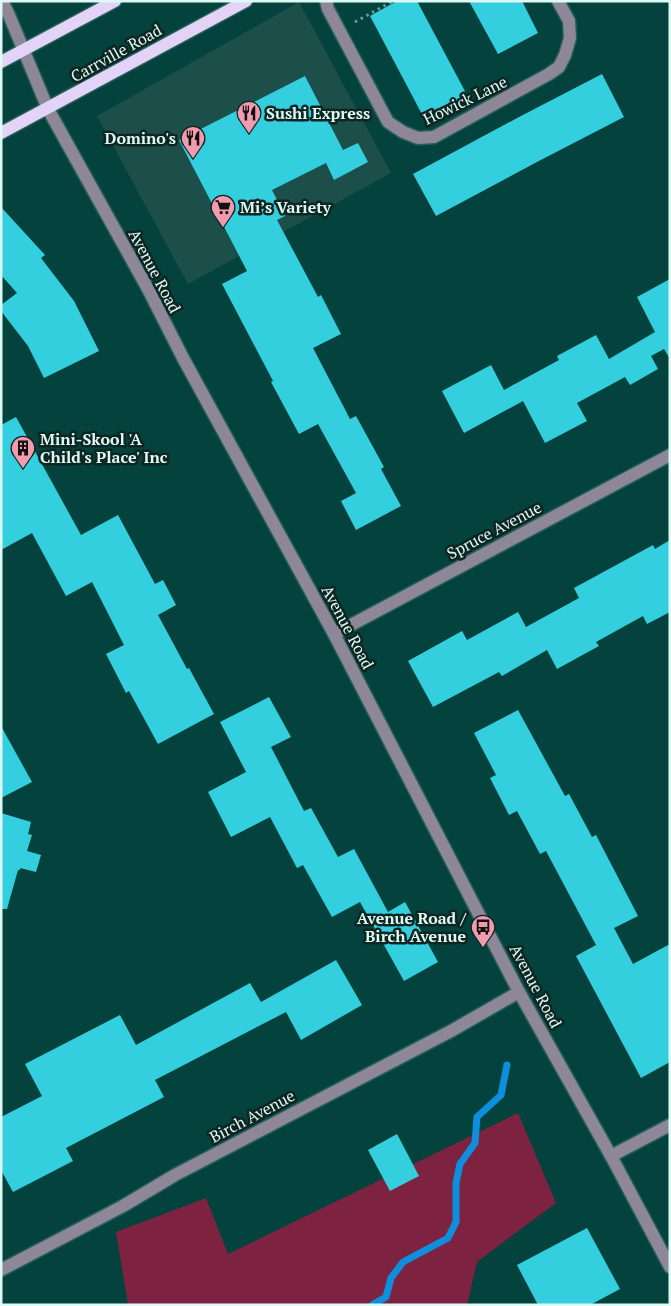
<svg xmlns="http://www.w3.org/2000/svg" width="671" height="1306" font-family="'PT Serif',serif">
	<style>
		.built { fill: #1d4f4a }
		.green { fill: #7d2240 }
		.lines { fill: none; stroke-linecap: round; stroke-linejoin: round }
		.stream { stroke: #0e8fde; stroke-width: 7 }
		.building { fill: #34cfde }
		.minor-casing { stroke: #275f5a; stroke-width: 15 }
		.major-casing { stroke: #275f5a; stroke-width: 15 }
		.path { stroke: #6c9a95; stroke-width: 3; stroke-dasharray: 2.5 4; stroke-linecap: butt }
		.minor { stroke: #8e8798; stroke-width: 12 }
		.major { stroke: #e3d4f7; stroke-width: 12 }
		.labels { text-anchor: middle; stroke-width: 5; stroke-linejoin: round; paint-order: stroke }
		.street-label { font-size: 16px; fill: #defaf5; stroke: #0e2522 }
		.poi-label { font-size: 16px; font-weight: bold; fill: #defaf5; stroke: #0e2522; text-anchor: start }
	</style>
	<rect width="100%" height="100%" fill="#04423d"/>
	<!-- built -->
	<path class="built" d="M299 2 391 173 188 284 97 116Z"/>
	<!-- green -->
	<path class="green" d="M518 1113 556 1203 477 1262 467 1305H128L116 1232 206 1198 228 1254Z"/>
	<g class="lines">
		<!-- stream -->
		<path class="stream" d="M372 1305 386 1297 391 1278 403 1262 448 1238 456 1222V1183L460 1164 475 1143 477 1117 501 1095 507 1065"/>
	</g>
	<!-- building -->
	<g class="building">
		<path d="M397 1H417L467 95 424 118 370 16Z"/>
		<path d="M469 1H522L538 33 498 54Z"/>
		<path d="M602 74 624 117 535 163 436 216 413 174 519 117Z"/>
		<path d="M305 76 343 150 358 143 368 162 334 180 326 163 272 190 285 216 277 220 318 297 321 295 341 334 313 348 350 419 356 416 384 467 381 469 401 506 356 530 341 501 356 493 318 424 299 434 271 382 273 381 222 284 247 271 179 140Z"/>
		<path d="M1 207 45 255 41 258 74 301 99 351 44 378 28 346 1 311V305L17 293 1 275Z"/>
		<path d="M670 279V359L664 349 651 356 658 369 630 385 625 377 577 403 587 421 545 443 523 401 464 433 442 391 491 365 504 390 559 360 557 356 596 335 609 359 655 332 637 297Z"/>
		<path d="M16 417 81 535 118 515 155 584 163 580 176 605 158 615 187 669 189 668 214 714 158 744 129 691 126 693 106 654 124 645 92 582 66 596 32 533 1 550V425Z"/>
		<path d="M670 540V612L647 624 643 616 596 642 599 646 557 669 547 650 502 676 499 672 433 707 408 661 462 631 467 640 518 612 526 627 579 598 574 588 653 545 655 549Z"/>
		<path d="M269 697 291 737 271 747 304 811 311 808 338 857 354 849 388 912 405 902 438 962 404 981 360 902 332 917 303 865 297 868 270 817 231 837 208 792 246 772 220 722Z"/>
		<path d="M518 710 565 796 569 794 592 837 596 835 638 916 614 928 633 964 670 944V1062L641 1078 576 956 596 945 546 851 540 854 517 811 509 815 490 778 496 775 474 733Z"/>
		<path d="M1 726 32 782 1 798Z"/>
		<path d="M1 813 31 822 28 834 32 835 27 851 41 855 36 872 20 868V870H18L7 909H1Z"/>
		<path d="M336 960 362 1005 301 1040 286 1012 155 1080 164 1097 66 1148 73 1161 13 1192 1 1170V1117L42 1096 25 1064 120 1015 136 1045 250 983 261 1002Z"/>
		<path d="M397 1134 419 1176 390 1191 368 1150Z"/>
		<path d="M587 1228 620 1289 590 1305H538L517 1265Z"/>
	</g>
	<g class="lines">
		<!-- minor casing -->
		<g class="minor-casing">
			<g id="minor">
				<path d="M2 1 9 15 48 109 148 289 183 358 334 634 519 992 611 1156 670 1267"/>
				<path d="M326 1 328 9 388 122 403 132 418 138 434 137 549 74 559 67 565 55 570 38 569 21 558 1"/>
				<path d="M334 634 670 455"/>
				<path d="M611 1156 670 1125"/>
				<path d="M1 1270 123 1206 175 1175 451 1031 519 992"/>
			</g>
		</g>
		<!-- major casing -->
		<g class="major-casing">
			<g id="major">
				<path d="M1 62 115 1"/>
				<path d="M1 133 246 1"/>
			</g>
		</g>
		<!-- path -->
		<path class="path" d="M355 22 393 1"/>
		<!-- minor -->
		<use href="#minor" class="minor"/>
		<!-- major -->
		<use href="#major" class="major"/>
	</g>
	<!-- icons -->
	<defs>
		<g id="restaurant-pin" transform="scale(1.25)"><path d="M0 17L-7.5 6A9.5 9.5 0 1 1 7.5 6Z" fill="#f29aae" stroke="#0e2522"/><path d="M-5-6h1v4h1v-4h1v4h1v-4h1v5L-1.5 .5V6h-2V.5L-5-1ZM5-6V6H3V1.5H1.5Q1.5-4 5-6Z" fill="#111"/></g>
		<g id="supermarket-pin" transform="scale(1.25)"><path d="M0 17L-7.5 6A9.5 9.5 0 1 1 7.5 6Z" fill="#f29aae" stroke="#0e2522"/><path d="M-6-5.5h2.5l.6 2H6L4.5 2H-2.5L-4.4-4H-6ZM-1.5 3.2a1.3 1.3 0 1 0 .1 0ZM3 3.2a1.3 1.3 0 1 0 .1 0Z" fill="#111"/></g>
		<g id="building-pin" transform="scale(1.25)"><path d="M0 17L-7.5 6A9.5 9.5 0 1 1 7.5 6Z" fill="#f29aae" stroke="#0e2522"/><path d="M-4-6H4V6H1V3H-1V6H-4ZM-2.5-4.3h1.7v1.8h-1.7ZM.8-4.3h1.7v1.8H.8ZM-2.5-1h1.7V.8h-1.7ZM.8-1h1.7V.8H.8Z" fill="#111"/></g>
		<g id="bus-pin" transform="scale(1.25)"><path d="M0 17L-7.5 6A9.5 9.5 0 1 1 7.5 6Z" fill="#f29aae" stroke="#0e2522"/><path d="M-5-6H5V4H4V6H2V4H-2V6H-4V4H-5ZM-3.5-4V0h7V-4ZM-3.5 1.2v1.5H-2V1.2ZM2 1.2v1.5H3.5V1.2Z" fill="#111"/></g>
	</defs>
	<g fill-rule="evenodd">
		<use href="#restaurant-pin" x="249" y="113"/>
		<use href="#restaurant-pin" x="193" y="138"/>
		<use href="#supermarket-pin" x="223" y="207"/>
		<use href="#building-pin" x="23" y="448"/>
		<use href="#bus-pin" x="483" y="927"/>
	</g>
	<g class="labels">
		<!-- street labels -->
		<g class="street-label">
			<text transform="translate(116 53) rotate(-29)" y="6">Carrville Road</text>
			<text transform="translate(465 100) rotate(-26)" y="6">Howick Lane</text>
			<text transform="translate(155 271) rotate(62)" y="6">Avenue Road</text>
			<text transform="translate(494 530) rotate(-28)" y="6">Spruce Avenue</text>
			<text transform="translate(348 627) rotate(62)" y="6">Avenue Road</text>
			<text transform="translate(536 986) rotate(62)" y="6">Avenue Road</text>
			<text transform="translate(252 1116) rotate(-28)" y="6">Birch Avenue</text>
		</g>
		<!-- poi labels -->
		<g class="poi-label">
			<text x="266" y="119">Sushi Express</text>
			<text x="176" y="144" text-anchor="end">Domino's</text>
			<text x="240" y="213">Mi’s Variety</text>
			<text x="40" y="445">Mini-Skool 'A<tspan x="40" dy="18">Child's Place' Inc</tspan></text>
			<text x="466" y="924" text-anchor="end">Avenue Road /<tspan x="466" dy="18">Birch Avenue</tspan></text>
		</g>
	</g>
	<!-- border -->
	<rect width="671" height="1306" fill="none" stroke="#defaf5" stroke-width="5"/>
</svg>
